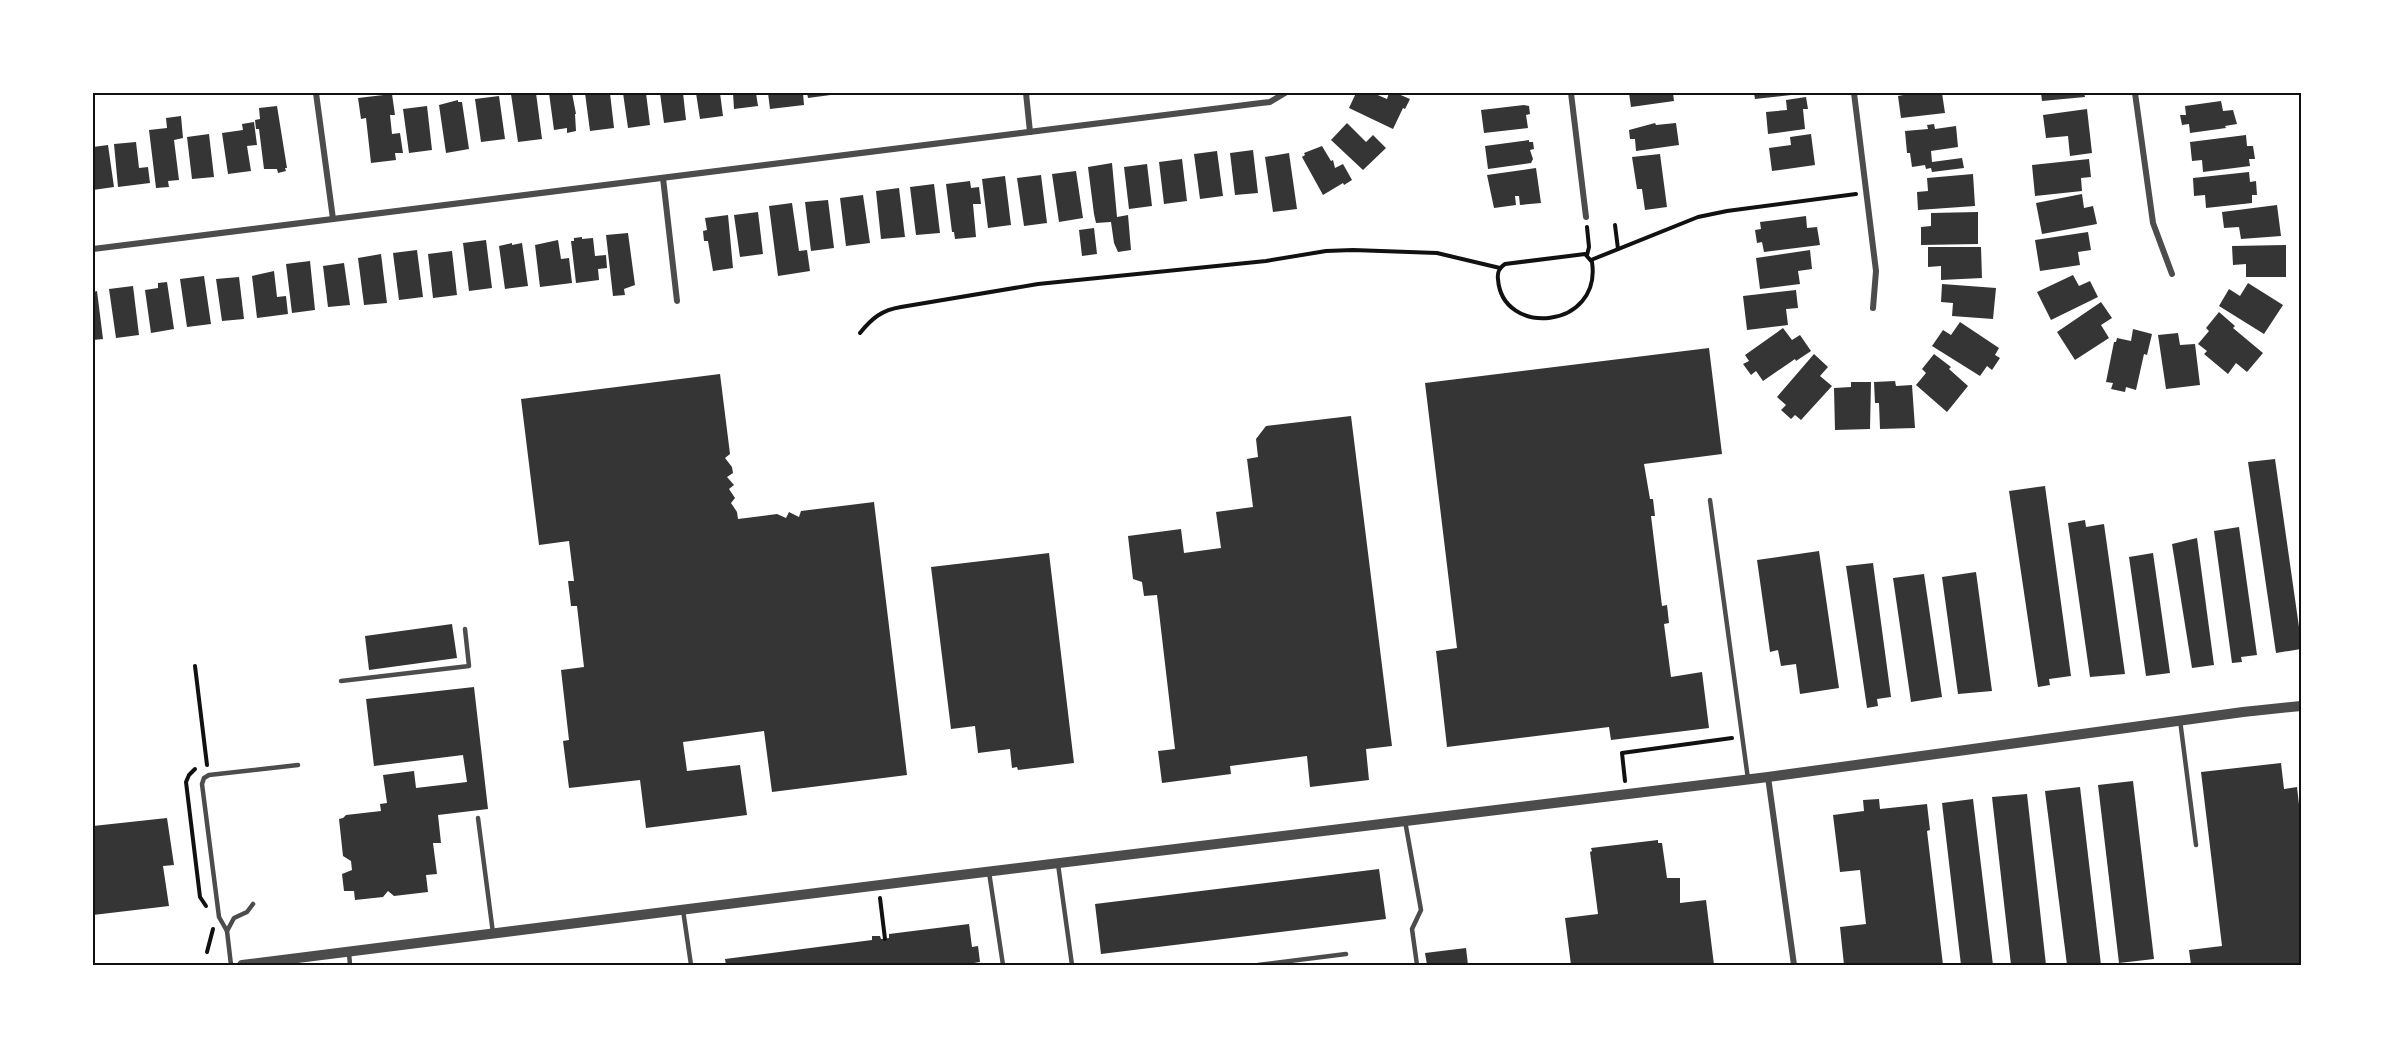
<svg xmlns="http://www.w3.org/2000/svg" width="2394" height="1058" font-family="Signika,sans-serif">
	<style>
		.building { fill: #353535 }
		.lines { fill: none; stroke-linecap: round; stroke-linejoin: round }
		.path { stroke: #111; stroke-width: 4 }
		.service { stroke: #4c4c4c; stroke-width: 4.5 }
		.minor { stroke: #4c4c4c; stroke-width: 6 }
		.tertiary { stroke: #4c4c4c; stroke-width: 10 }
		.neatline { fill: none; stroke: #111; stroke-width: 2 }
	</style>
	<rect width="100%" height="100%" fill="#fff"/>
	<!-- building -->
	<g class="building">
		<path d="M536 93 542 139 518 142 511 94Z"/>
		<path d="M549 93H572L576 114H575L576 131 567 133V128L554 130Z"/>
		<path d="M585 93H610L614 128 590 131Z"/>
		<path d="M623 93H646L650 125 628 128Z"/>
		<path d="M660 93H683L686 120 664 123Z"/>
		<path d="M696 93H720L723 116 700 119Z"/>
		<path d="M733 93H756L758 106 734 109Z"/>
		<path d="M768 93H803L804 105 770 109Z"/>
		<path d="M807 93H838V94L808 98Z"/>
		<path d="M1356 93H1373L1387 99 1389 93H1396L1410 99 1405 109 1403 108 1393 129 1349 108Z"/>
		<path d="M1629 93H1673L1674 101 1631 107Z"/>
		<path d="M1754 93H1791V95L1755 99Z"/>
		<path d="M1914 93H1942L1945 113 1901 118 1898 96Z"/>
		<path d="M2041 93H2084L2085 97 2042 101Z"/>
		<path d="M392 94 395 115H390L392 134 400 133 403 153H395L396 160 371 163 366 118 361 119 358 98Z"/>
		<path d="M499 96 505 139 481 142 475 99Z"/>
		<path d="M1806 97 1808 109H1803L1805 129 1768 134 1766 112 1787 110 1786 100Z"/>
		<path d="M458 100V102H462L469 149 446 153 439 105Z"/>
		<path d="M2221 101 2223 111 2233 110 2237 124 2225 126 2226 128 2190 133 2189 124 2182 125 2180 115H2186L2185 106Z"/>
		<path d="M1524 105 1529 106 1530 114 1526 115 1528 128 1484 133 1481 110Z"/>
		<path d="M277 106 287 168H285L286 171 278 173 277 169H264L259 129H256L255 120 260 119 259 108Z"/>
		<path d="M427 106 432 150 409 153 403 109Z"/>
		<path d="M2087 109 2092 153 2070 156 2068 136 2046 138 2043 115Z"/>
		<path d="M181 116 183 138 174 140 179 180 168 181 169 187 156 188 149 130 167 128 166 118Z"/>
		<path d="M254 122 257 145 247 146 251 171 228 174 222 133 243 130 242 124Z"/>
		<path d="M1347 123 1366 142 1373 135 1386 148 1363 170 1331 140Z"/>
		<path d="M1655 123 1656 125 1676 123 1679 145 1636 151 1635 139H1630L1629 130Z"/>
		<path d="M1934 124 1935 129 1956 126 1958 147 1931 151 1932 162 1962 158 1964 168 1932 172 1931 168 1926 169 1925 165 1912 167 1910 153H1907L1905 131 1928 129 1927 125Z"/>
		<path d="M209 134 214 177 192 179 187 137Z"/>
		<path d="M1811 134 1815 165 1772 171 1769 148 1791 145 1790 137Z"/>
		<path d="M2246 135 2247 146H2253L2255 159H2249L2250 166 2203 172 2202 160 2192 161 2190 142Z"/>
		<path d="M1529 140V142H1533L1534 149 1530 150 1533 159 1531 163 1488 169 1485 146Z"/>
		<path d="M136 142 139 168 148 167 150 183 118 187 114 144Z"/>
		<path d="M108 145 114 187 93 190V147Z"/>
		<path d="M1322 146 1331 161 1333 160 1335 168 1343 164 1352 180 1344 185 1343 183 1323 195 1302 157 1305 155 1304 153Z"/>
		<path d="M1253 150 1258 193 1235 195 1230 153Z"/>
		<path d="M1217 151 1223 196 1200 199 1194 154Z"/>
		<path d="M1289 153 1297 209 1273 212 1265 157Z"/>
		<path d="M1660 154 1667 207 1645 210 1642 189H1637L1632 157Z"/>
		<path d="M1182 159 1187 201 1164 204 1159 162Z"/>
		<path d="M2089 159 2091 177 2081 178 2082 191 2035 196 2032 165Z"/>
		<path d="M1112 163 1117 217 1128 215 1131 250 1118 252 1114 243 1111 222 1096 223 1094 214 1088 167Z"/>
		<path d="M1147 164 1152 206 1129 209 1124 167Z"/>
		<path d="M1536 168 1541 203 1520 205 1519 196H1515L1516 205 1494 208 1487 175Z"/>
		<path d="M1076 171 1083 218 1059 222 1052 174Z"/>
		<path d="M2249 172 2250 182 2256 181 2257 195H2252V203L2206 208 2205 195 2194 196 2193 178Z"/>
		<path d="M1973 174 1975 206 1918 210 1917 192 1928 191 1927 178Z"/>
		<path d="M1041 175 1047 223 1024 226 1017 178Z"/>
		<path d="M1005 176 1011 225 988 228 982 179Z"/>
		<path d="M970 181 971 188 979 187 981 204H973L976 237 955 239 954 232H952L946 184Z"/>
		<path d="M934 184 940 233 916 235 910 187Z"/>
		<path d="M899 188 905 237 881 239 876 191Z"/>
		<path d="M2082 194 2084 208 2093 206 2097 224 2042 234 2036 203Z"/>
		<path d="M863 195 870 243 846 246 840 198Z"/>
		<path d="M828 200 834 248 811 251 805 202Z"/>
		<path d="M792 203 799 251 807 250 810 271 778 276 769 206Z"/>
		<path d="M2277 205 2281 236 2241 239 2239 227 2224 228 2222 212Z"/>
		<path d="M758 212 763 254 740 257 734 215Z"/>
		<path d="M1978 212V244L1921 245V227L1931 226V213Z"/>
		<path d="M728 215 733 268 713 271 708 241H704L703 231 707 230 705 218Z"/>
		<path d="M1806 216 1807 228 1817 227 1820 245 1764 252 1762 242 1757 243 1755 230 1761 229 1760 222Z"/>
		<path d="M1094 228 1097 254 1082 256 1079 230Z"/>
		<path d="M2088 232 2091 250 2078 252 2080 265 2040 271 2035 240Z"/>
		<path d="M628 233 635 285 624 289 625 295 613 296 606 235Z"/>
		<path d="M582 237V239L593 238 595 256 606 255 607 268 598 269 599 280 576 283 571 241H574V238Z"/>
		<path d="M486 240 492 288 469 291 463 243Z"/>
		<path d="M558 240 561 259 569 258 572 283 540 287 535 245Z"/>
		<path d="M512 243V245L522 243 528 286 505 289 499 246Z"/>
		<path d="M2286 245V277H2246V264L2233 265 2232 246Z"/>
		<path d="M1928 247H1981L1982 278 1941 280V266L1928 267Z"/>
		<path d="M417 250 423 297 399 300 393 253Z"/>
		<path d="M1810 250 1812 269 1798 271 1800 284 1760 289 1756 258Z"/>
		<path d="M452 251 457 295 433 298 428 254Z"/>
		<path d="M381 254 387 303 364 305 358 258Z"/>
		<path d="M310 261 315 310 292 313 286 264Z"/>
		<path d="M344 263 350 305 328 307 323 266Z"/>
		<path d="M274 271 277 297 286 296 288 314 257 318 252 276Z"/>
		<path d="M2073 275 2079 286 2090 281 2098 297 2051 320 2037 292Z"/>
		<path d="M204 276 211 324 187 327 180 279Z"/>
		<path d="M239 277 244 319 222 321 216 279Z"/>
		<path d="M167 282 174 329 151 333 145 290 158 288V283Z"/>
		<path d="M2248 283 2283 305 2264 334 2219 306 2229 289 2240 296Z"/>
		<path d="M1942 284 1996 288 1993 319 1952 316 1953 303 1941 302Z"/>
		<path d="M133 286 139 335 116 338 109 289Z"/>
		<path d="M1796 290 1798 308 1786 309 1788 325 1747 330 1743 296Z"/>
		<path d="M97 291 103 339 93 340V292Z"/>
		<path d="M2101 302 2112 318 2101 325 2109 338 2075 360 2057 332Z"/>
		<path d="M2219 312 2235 326 2233 328 2263 353 2247 372 2236 363 2228 374 2204 354 2207 351 2198 344 2209 331 2206 328Z"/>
		<path d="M1960 322 1999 348 1995 355 2000 358 1992 370 1987 366 1980 376 1932 346 1943 330 1951 335Z"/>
		<path d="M1783 328 1792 340 1800 335 1811 351 1796 361 1795 359 1763 381 1756 371 1751 375 1743 364 1749 361 1745 355Z"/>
		<path d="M2133 329 2152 334 2147 355 2144 354 2136 390 2126 387 2125 392 2111 389 2113 383 2106 382 2114 342H2116L2117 338 2131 341Z"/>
		<path d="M2178 333 2180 345 2195 344 2200 385 2166 389 2158 335Z"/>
		<path d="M1709 348 1722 454 1644 464 1650 499H1653L1655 516H1651L1662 606 1667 605 1669 623 1664 624 1671 677 1702 672 1709 728 1611 740 1609 727 1447 747 1436 651 1457 648 1425 383Z"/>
		<path d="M1814 354 1828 367 1820 376 1832 386 1801 420 1795 415 1791 419 1781 410 1786 405 1777 397Z"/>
		<path d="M1934 354 1951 367 1949 369 1968 386 1947 412 1916 385 1926 373 1922 369Z"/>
		<path d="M720 374 730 454 725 458 732 467 733 473 727 477 734 485 729 489 735 498 731 503 737 512 738 519 777 514 786 518 789 512 799 517 801 511 874 502 907 775 772 792 764 731 683 742 687 771 740 765 747 815 646 828 640 780 569 788 563 741 569 740 561 670 584 667 577 606H571L568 581H574L569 541 539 545 521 399Z"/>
		<path d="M1895 381 1896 386 1912 385 1915 428 1880 429 1879 403H1875L1874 382Z"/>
		<path d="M1851 382H1871L1870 429 1835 430 1834 388 1851 387Z"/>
		<path d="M1351 416 1392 746 1366 749 1369 780 1310 787 1307 756 1230 766 1231 774 1162 783 1158 751 1175 749 1157 595 1144 596 1142 582 1133 579 1128 536 1181 529 1184 553 1221 548 1216 512 1253 507 1247 459 1258 457 1256 439 1266 426Z"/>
		<path d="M2275 459 2301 641V649L2276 653 2248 462Z"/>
		<path d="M2045 486 2071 676 2049 679 2050 685 2038 687 2009 491Z"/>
		<path d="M2085 520 2086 527 2104 524 2125 674 2090 677 2068 523Z"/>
		<path d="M2239 527 2257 655 2241 657 2242 662 2232 663 2214 531Z"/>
		<path d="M2197 538 2214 665 2192 668 2172 544Z"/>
		<path d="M1819 551 1839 688 1800 694 1796 664 1781 666 1778 650 1770 652 1757 560Z"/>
		<path d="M1049 553 1074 763 1018 770 1017 767 1012 768 1010 749 978 753 975 726 951 729 931 567Z"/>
		<path d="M2153 553 2170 673 2146 676 2129 557Z"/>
		<path d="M1873 563 1891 697 1877 699 1878 706 1867 708 1846 566Z"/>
		<path d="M1976 572 1992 691 1958 694 1942 577Z"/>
		<path d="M1924 574 1942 697 1911 702 1893 578Z"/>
		<path d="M452 624 457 658 369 670 365 636Z"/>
		<path d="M474 687 488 809 438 815 441 843H433L437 874 426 875 428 892 394 896 388 891 383 897 355 900 354 891H344L342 874 352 870 351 861 343 856 339 819 343 818 346 815 381 811 380 804 387 803 383 775 414 771 416 788 467 782 463 755 374 766 366 699Z"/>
		<path d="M2281 763 2284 789 2297 787 2301 822V965H2191L2189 950 2222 946 2201 772Z"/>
		<path d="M2133 781 2154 959 2119 963 2098 785Z"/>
		<path d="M2080 787 2101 965H2067L2045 791Z"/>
		<path d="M2027 794 2046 965H2011L1992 797Z"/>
		<path d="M1879 799 1880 809 1927 804 1930 830 1927 831 1943 965H1844L1840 927 1866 924 1860 870 1840 872 1833 815 1864 811 1863 800Z"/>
		<path d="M1973 799 1993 965H1961L1942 803Z"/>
		<path d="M167 818 174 865 163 866 169 906 93 915V826Z"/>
		<path d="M1658 840V843H1662L1667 878H1680V903L1706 900 1714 965H1571L1565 918 1598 914 1590 852 1592 851 1591 848Z"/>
		<path d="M1379 869 1386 919 1101 954 1095 904Z"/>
		<path d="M969 924 972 947 978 946 980 962 974 963V965H726L725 959 872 940V936H880L881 939 889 938V934Z"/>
		<path d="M1466 948 1468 965H1427L1425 953Z"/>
	</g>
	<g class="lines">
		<!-- path -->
		<g class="path">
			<path d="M1615 225 1618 249"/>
			<path d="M1585 254 1592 262C1602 329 1502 338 1498 279 1497 272 1499 268 1505 264Z"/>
			<path d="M1587 255 1589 247 1587 227"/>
			<path d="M1591 260 1698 217 1727 211 1856 194"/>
			<path d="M860 333C872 318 882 310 901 307L1038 284 1266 261 1326 251 1353 250 1437 253 1500 268"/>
			<path d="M195 666 207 765"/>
			<path d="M195 769 189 775 186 782 200 897 206 906"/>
			<path d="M1625 781 1622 753 1732 738"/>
			<path d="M880 898 885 939"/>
			<path d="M207 952 213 929"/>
		</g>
		<!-- service -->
		<g class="service">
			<path d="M1710 500 1748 779"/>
			<path d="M341 681 469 666 465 629"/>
			<path d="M2180 720 2196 845"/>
			<path d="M478 818 493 933"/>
			<path d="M1405 821 1421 910 1412 929 1417 965"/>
			<path d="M1058 864 1072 965"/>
			<path d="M989 872 1003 965"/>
			<path d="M683 910 691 965"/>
			<path d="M227 931 234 918 247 912 253 904"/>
			<path d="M349 953 350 965"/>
			<path d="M231 965 227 931 219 917 202 784 204 778 209 775 298 765"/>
			<path d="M1258 965 1346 954"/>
		</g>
		<!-- minor -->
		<g class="minor">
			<path d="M316 93 333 219"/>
			<path d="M1026 93 1030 132"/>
			<path d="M1571 93 1586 217"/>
			<path d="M1854 93 1876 271 1873 308"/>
			<path d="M2135 93 2153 223 2172 274"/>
			<path d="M663 178 677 301"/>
			<path d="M93 249 1261 103 1270 102 1285 93"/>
			<path d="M1768 777 1794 965"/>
		</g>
		<!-- tertiary -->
		<path class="tertiary" d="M242 965 936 878 1768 777 2243 712 2301 706"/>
	</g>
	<!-- border -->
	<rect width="2394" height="1058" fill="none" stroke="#ffffff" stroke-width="189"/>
	<rect x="94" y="94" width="2206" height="870" class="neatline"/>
</svg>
